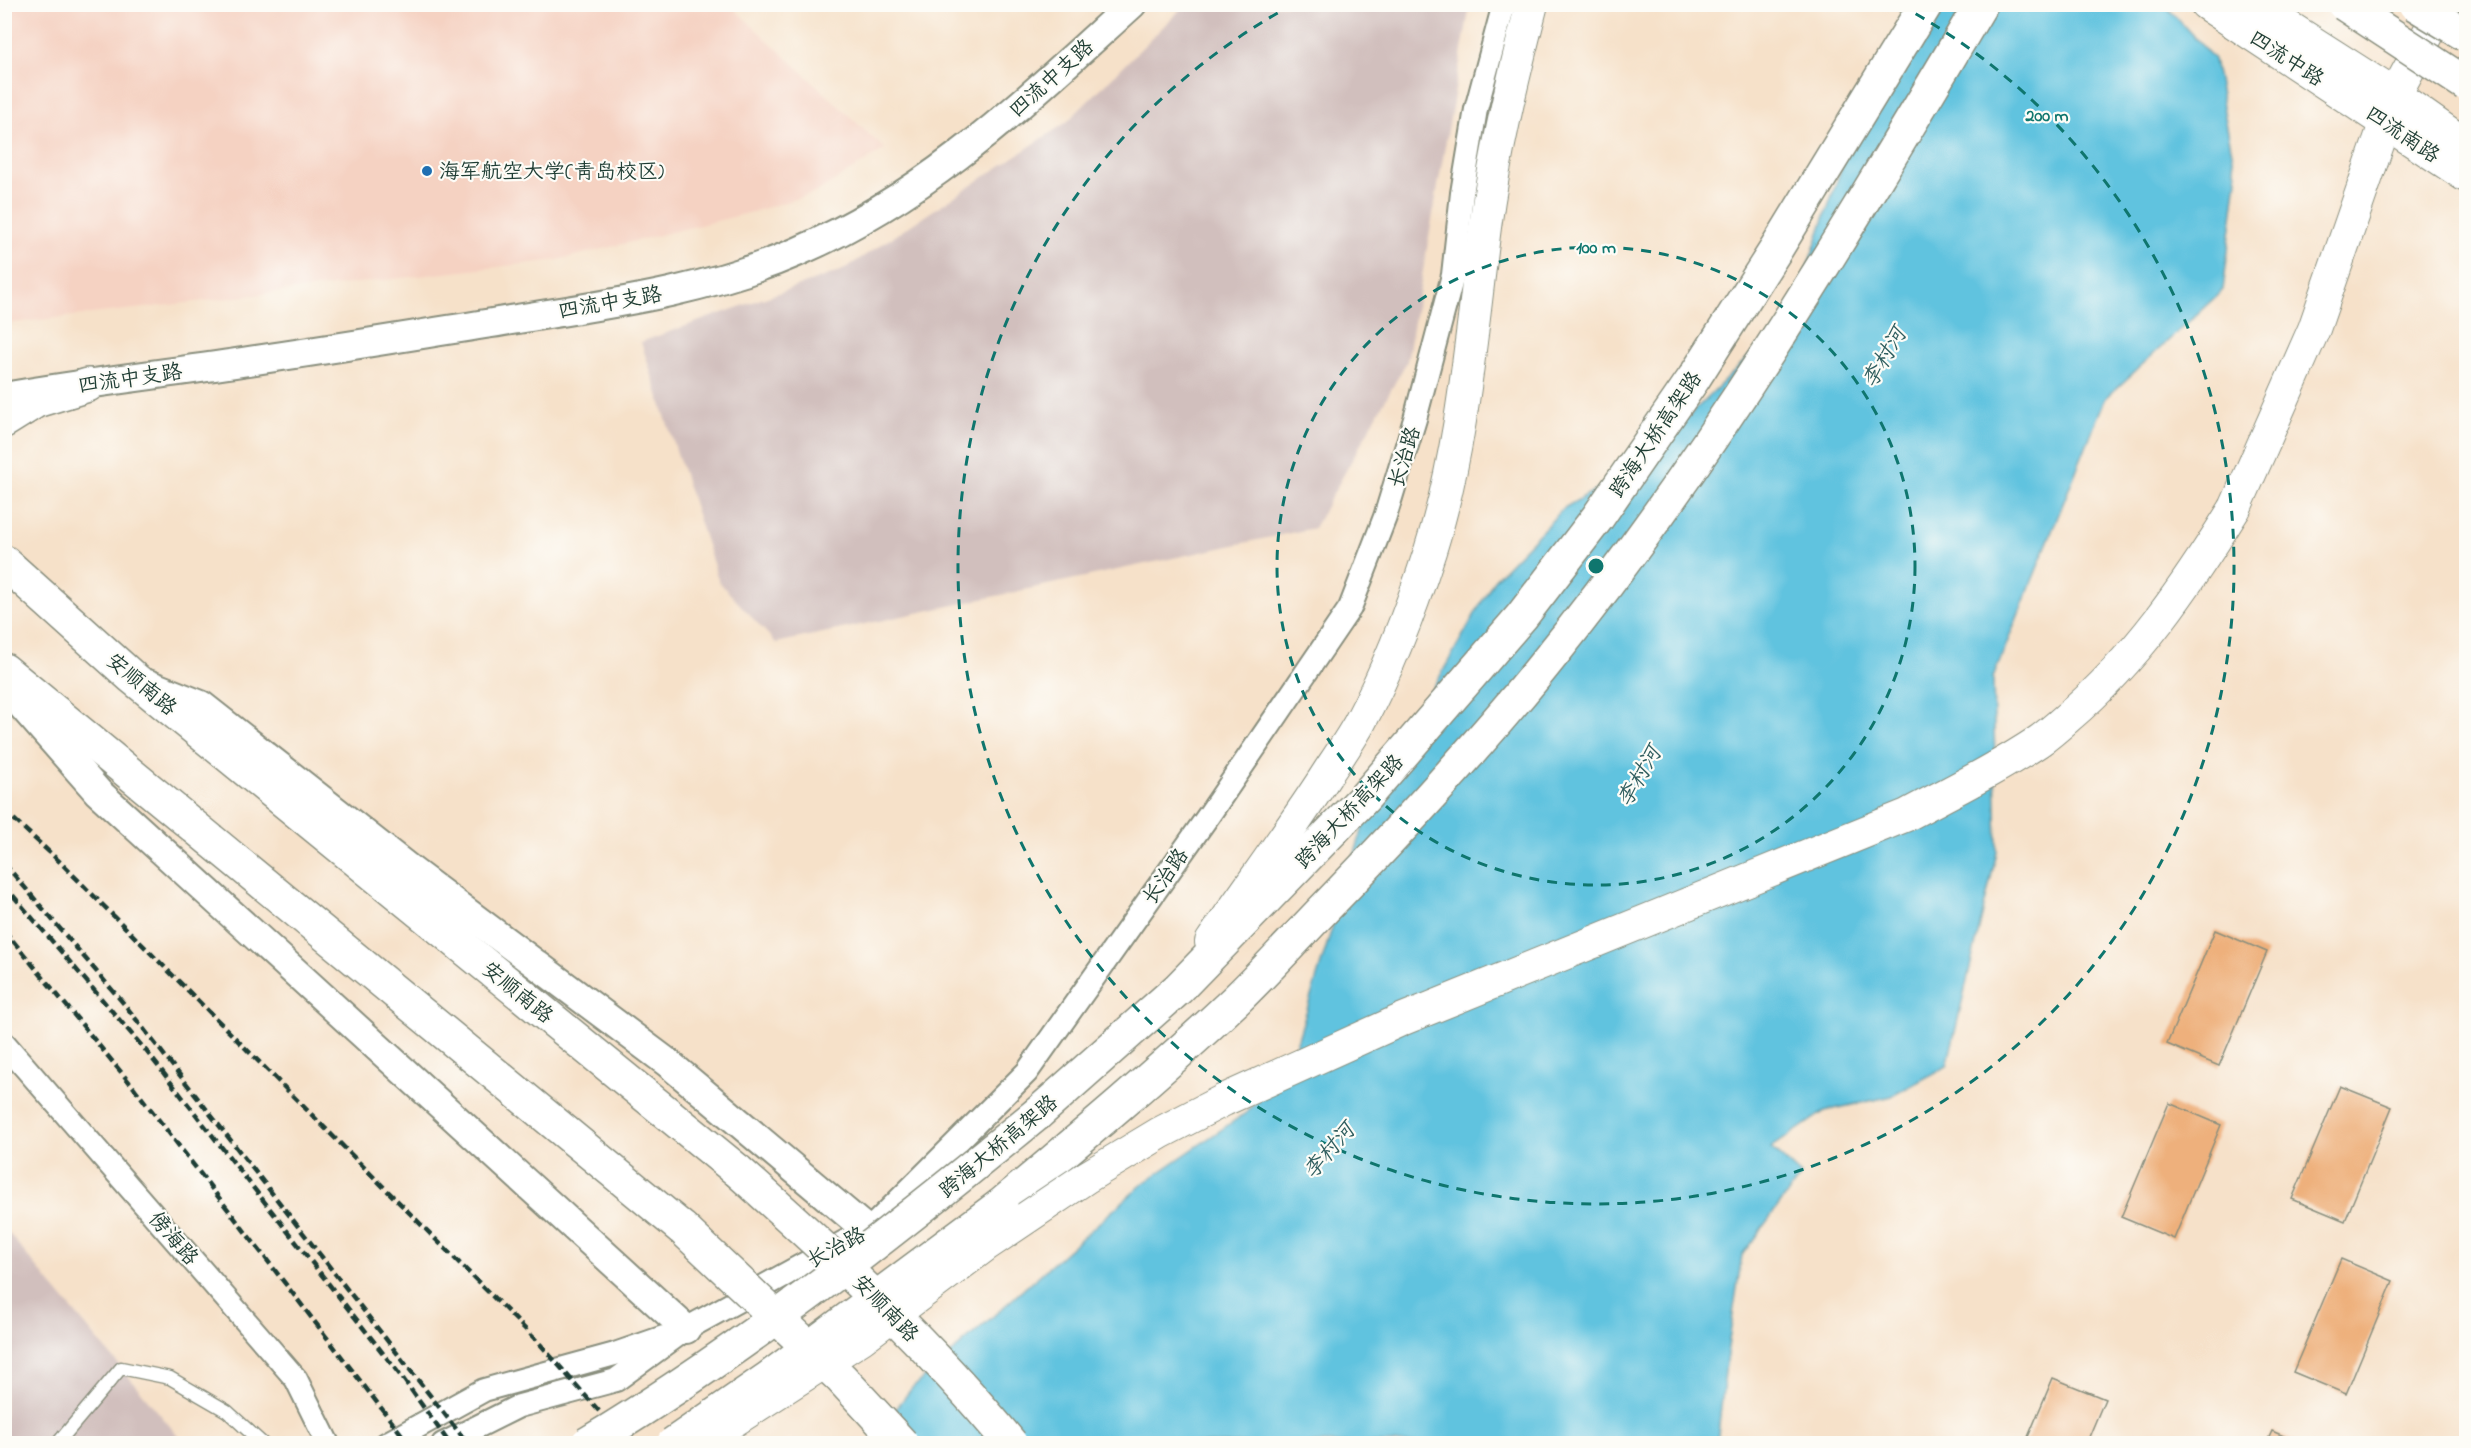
<svg xmlns="http://www.w3.org/2000/svg" width="2471" height="1448" font-family="'Indie Flower','LXGW WenKai TC',sans-serif">
	<style>
		.built { fill: #f5d2c2 }
		.industrial { fill: #d1bfbd }
		.water { fill: #61c3df; stroke: #40808a; stroke-width: 1.5 }
		.building { fill: #eeb07b }
		.lines { fill: none; stroke-linecap: round; stroke-linejoin: round }
		.service-casing { stroke: #8a8f7e; stroke-width: 15 }
		.minor-casing { stroke: #8a8f7e; stroke-width: 26 }
		.tertiary-casing { stroke: #8a8f7e; stroke-width: 32 }
		.secondary-casing { stroke: #8a8f7e; stroke-width: 34 }
		.primary-casing { stroke: #8a8f7e; stroke-width: 36 }
		.trunk-casing { stroke: #8a8f7e; stroke-width: 36 }
		.service { stroke: #fff; stroke-width: 12 }
		.minor { stroke: #fff; stroke-width: 22 }
		.tertiary { stroke: #fff; stroke-width: 28 }
		.secondary { stroke: #fff; stroke-width: 32 }
		.primary { stroke: #fff; stroke-width: 33 }
		.trunk { stroke: #fff; stroke-width: 33 }
		.rail { stroke: #1f3d34; stroke-width: 4.5; stroke-dasharray: 9 4.5; stroke-linecap: butt }
		.secondary-bridge-casing { stroke: #8a8f7e; stroke-width: 34; stroke-linecap: butt }
		.primary-bridge-casing { stroke: #8a8f7e; stroke-width: 36; stroke-linecap: butt }
		.trunk-bridge-casing { stroke: #8a8f7e; stroke-width: 36; stroke-linecap: butt }
		.secondary-bridge { stroke: #fff; stroke-width: 32 }
		.primary-bridge { stroke: #fff; stroke-width: 33 }
		.trunk-bridge { stroke: #fff; stroke-width: 33 }
		.ring { fill: none; stroke: #0f766e; stroke-width: 3; stroke-dasharray: 10 8 }
		.poi-dot { fill: #1f6fb2; stroke: #fdfcf7; stroke-width: 2 }
		.labels { text-anchor: middle; stroke-width: 4.5; stroke-linejoin: round; paint-order: stroke }
		.street-label { font-size: 21px; fill: #1f3d34; stroke: #fdfcf7 }
		.poi-label { font-size: 21px; fill: #1f3d34; stroke: #fdfcf7; text-anchor: start }
		.water-label { font-size: 22px; font-style: italic; fill: #305e5f; stroke: #fdfcf7 }
		.centre { fill: #0f766e; stroke: #fdfcf7; stroke-width: 3 }
		.ring-label { font-size: 18px; text-anchor: middle; font-weight: bold; fill: #0f766e; stroke: #fdfcf7; stroke-width: 4.5; stroke-linejoin: round; paint-order: stroke }
	</style>
	<rect width="100%" height="100%" fill="#fdfcf7"/>
	<filter id="ink" filterUnits="userSpaceOnUse"><feTurbulence type="fractalNoise" baseFrequency=".0167" numOctaves="2"/><feDisplacementMap in="SourceGraphic" scale="12" xChannelSelector="R" yChannelSelector="G"/><feConvolveMatrix kernelMatrix="1 2 1 2 8 2 1 2 1" color-interpolation-filters="sRGB"/></filter>
	<filter id="wash" filterUnits="userSpaceOnUse"><feTurbulence type="fractalNoise" baseFrequency=".008" numOctaves="4" result="noise"/><feDisplacementMap in="SourceGraphic" scale="24" xChannelSelector="R" yChannelSelector="G"/><feGaussianBlur stdDeviation="1.35" result="paint"/><feColorMatrix in="noise" values="0 0 0 0 0 0 0 0 0 0 0 0 0 0 0 0 0 1.4 0 .05"/><feComposite in="paint" operator="in"/></filter>
	<g filter="url(#wash)">
		<rect width="100%" height="100%" fill="#f6e1c9"/>
		<!-- built -->
		<path class="built" d="M4 5H730L885 149 815 193 749 213 558 260 5 324Z"/>
		<!-- industrial -->
		<g class="industrial">
			<path d="M1185 5H1470L1407 361 1314 528 776 643 719 582 641 342 843 270 1067 122Z"/>
			<path d="M4 1227 24 1252 184 1443H5Z"/>
		</g>
		<!-- water -->
		<path class="water" d="M1934 5H2165L2214 59 2237 179 2223 290 2105 399 1993 678 1997 852 1947 1066 1892 1096 1825 1111 1771 1148 1801 1175 1742 1255 1727 1354 1717 1443 869 1444 912 1388 1145 1182 1247 1112 1289 1068 1372 798 1494 580 1564 508 1640 464 1791 315 1864 102Z"/>
		<g id="blocks">
			<!-- building -->
			<g class="building">
				<path d="M2215 930 2267 952 2219 1066 2167 1044Z"/>
				<path d="M2340 1086 2392 1107 2345 1221 2292 1199Z"/>
				<path d="M2169 1103 2221 1125 2174 1239 2121 1217Z"/>
				<path d="M2341 1259 2393 1281 2346 1394 2293 1372Z"/>
				<path d="M2053 1378 2105 1399 2086 1444H2025Z"/>
				<path d="M2272 1431 2300 1443V1444H2266Z"/>
			</g>
		</g>
	</g>
	<g filter="url(#ink)">
		<use href="#blocks" fill-opacity="0" stroke="#8a8f7e" stroke-width="1.5"/>
		<g class="lines">
			<!-- service casing -->
			<g class="service-casing">
				<path id="service" d="M57 1444 121 1368 170 1378 227 1411 263 1444"/>
			</g>
			<!-- minor casing -->
			<g class="minor-casing">
				<g id="minor">
					<path d="M4 1043 296 1379 328 1444"/>
					<path d="M386 1444 484 1390 615 1354 664 1337"/>
					<path d="M443 1444 519 1406 616 1380 686 1329 870 1228 868 1231 1027 1072 1211 812 1350 608 1385 517 1415 419 1453 275 1462 193 1476 109 1504 4"/>
				</g>
			</g>
			<!-- tertiary casing -->
			<g class="tertiary-casing">
				<g id="tertiary">
					<path d="M4 397C83 383 163 374 242 362 326 350 409 336 492 323 594 306 701 294 797 252 931 194 1026 100 1132 4"/>
					<path d="M148 684 201 705 413 872 668 1063 868 1231"/>
					<path d="M4 685 98 792 686 1329"/>
				</g>
			</g>
			<!-- secondary casing -->
			<g class="secondary-casing">
				<g id="secondary">
					<path d="M2206 4 2466 176"/>
					<path d="M2253 4 2395 95 2466 145"/>
					<path d="M2235 508 2314 329 2395 95 2444 4"/>
					<path d="M1211 942C1250 885 1292 829 1329 771 1339 756 1350 740 1359 724 1388 670 1411 610 1430 551 1463 447 1471 335 1485 227 1495 152 1513 78 1532 4"/>
				</g>
			</g>
			<!-- primary casing -->
			<g class="primary-casing">
				<g id="primary">
					<path d="M4 421 36 401 88 385"/>
					<path d="M4 562 132 677 738 1171"/>
					<path d="M4 670 683 1229"/>
				</g>
			</g>
			<!-- trunk casing -->
			<g class="trunk-casing">
				<g id="trunk">
					<path d="M1037 1114 1178 989 1365 797 1522 616 1598 517 1694 378 1775 251 1926 4"/>
					<path d="M1001 1205C1081 1138 1161 1071 1237 999 1267 970 1295 939 1324 909 1399 832 1472 753 1540 670 1708 464 1845 233 1981 4"/>
				</g>
			</g>
			<!-- service -->
			<use href="#service" class="service"/>
			<!-- minor -->
			<use href="#minor" class="minor"/>
			<!-- tertiary -->
			<use href="#tertiary" class="tertiary"/>
			<!-- secondary -->
			<use href="#secondary" class="secondary"/>
			<!-- primary -->
			<use href="#primary" class="primary"/>
			<!-- trunk -->
			<use href="#trunk" class="trunk"/>
			<!-- rail -->
			<g class="rail">
				<path d="M4 810 60 862 540 1344 628 1444"/>
				<path d="M4 863 125 1005 468 1444"/>
				<path d="M4 885 147 1052 404 1380 450 1444"/>
				<path d="M4 930 135 1089 409 1444"/>
			</g>
			<!-- secondary-bridge casing -->
			<g class="secondary-bridge-casing">
				<path id="secondary-bridge" d="M724 1427 862 1338 986 1245 1087 1177 1160 1133 1224 1100 1401 1020 1907 815C1952 791 1997 769 2039 741 2049 734 2058 726 2067 718 2137 659 2187 585 2235 508"/>
			</g>
			<!-- primary-bridge casing -->
			<g class="primary-bridge-casing">
				<g id="primary-bridge">
					<path d="M2344 4 2466 84"/>
					<path d="M2415 4 2466 35"/>
					<path d="M738 1171C834 1256 929 1344 1011 1444"/>
					<path d="M683 1229 841 1378 902 1444"/>
				</g>
			</g>
			<!-- trunk-bridge casing -->
			<g class="trunk-bridge-casing">
				<g id="trunk-bridge">
					<path d="M587 1444C746 1348 893 1232 1037 1114"/>
					<path d="M673 1444 770 1377 1001 1205"/>
				</g>
			</g>
			<!-- secondary-bridge -->
			<use href="#secondary-bridge" class="secondary-bridge"/>
			<!-- primary-bridge -->
			<use href="#primary-bridge" class="primary-bridge"/>
			<!-- trunk-bridge -->
			<use href="#trunk-bridge" class="trunk-bridge"/>
		</g>
	</g>
	<!-- distance rings -->
	<g class="ring">
		<circle cx="1596" cy="566" r="319"/>
		<path d="M1900 5A638 638 0 1 1 1292 5"/>
	</g>
	<!-- markers -->
	<circle class="poi-dot" cx="427" cy="171" r="6"/>
	<g class="labels">
		<!-- street labels -->
		<g class="street-label">
			<text transform="translate(2287 58) rotate(33)" y="7">四流中路</text>
			<text transform="translate(1051 78) rotate(-42)" y="7">四流中支路</text>
			<text transform="translate(2403 134) rotate(34)" y="7">四流南路</text>
			<text transform="translate(610 302) rotate(-10)" y="7">四流中支路</text>
			<text transform="translate(130 378) rotate(-8)" y="7">四流中支路</text>
			<text transform="translate(1655 434) rotate(-56)" y="7">跨海大桥高架路</text>
			<text transform="translate(1404 457) rotate(-73)" y="7">长治路</text>
			<text transform="translate(142 684) rotate(40)" y="7">安顺南路</text>
			<text transform="translate(1349 811) rotate(-47)" y="7">跨海大桥高架路</text>
			<text transform="translate(1165 876) rotate(-55)" y="7">长治路</text>
			<text transform="translate(518 992) rotate(39)" y="7">安顺南路</text>
			<text transform="translate(998 1146) rotate(-40)" y="7">跨海大桥高架路</text>
			<text transform="translate(174 1238) rotate(49)" y="7">傍海路</text>
			<text transform="translate(836 1247) rotate(-28)" y="7">长治路</text>
			<text transform="translate(886 1308) rotate(46)" y="7">安顺南路</text>
		</g>
		<!-- poi labels -->
		<g class="poi-label">
			<text x="439" y="178">海军航空大学(青岛校区)</text>
		</g>
		<!-- water labels -->
		<g class="water-label">
			<text transform="translate(1883 357) rotate(-60)" y="8">李村河</text>
			<text transform="translate(1638 776) rotate(-60)" y="8">李村河</text>
			<text transform="translate(1328 1150) rotate(-49)" y="8">李村河</text>
		</g>
	</g>
	<circle cx="1596" cy="566" r="9" class="centre"/>
	<g class="ring-label">
		<text x="2047" y="121">200 m</text>
		<text x="1596" y="253">100 m</text>
	</g>
	<!-- margin -->
	<rect width="2471" height="1448" fill="none" stroke="#fdfcf7" stroke-width="24"/>
</svg>
